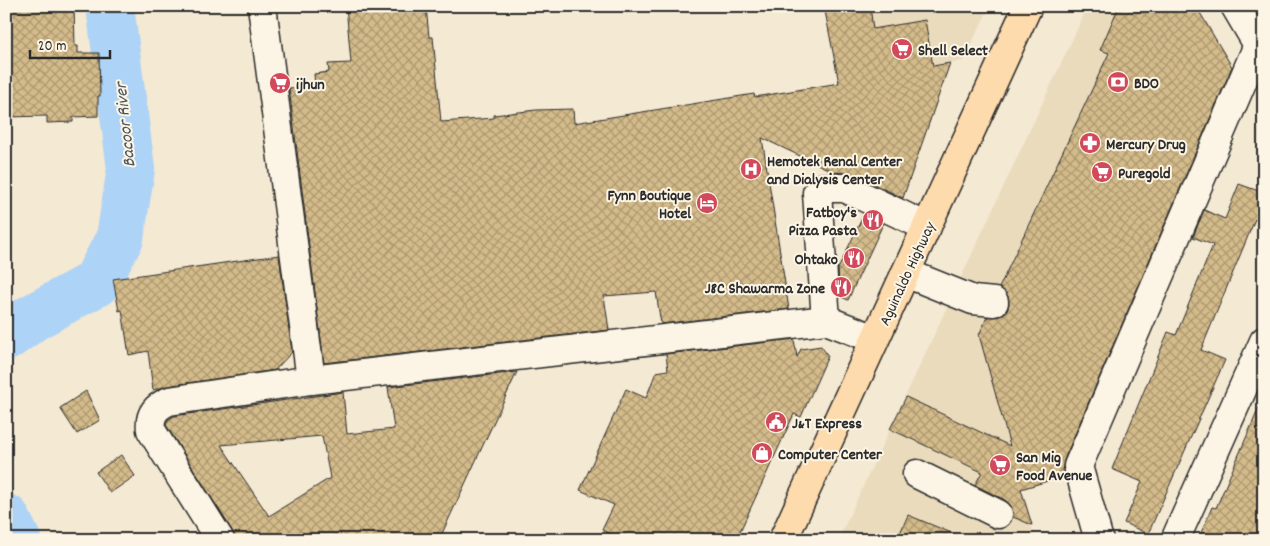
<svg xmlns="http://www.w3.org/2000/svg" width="1270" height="546" font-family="Dekko,sans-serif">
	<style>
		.built { fill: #eadbbd }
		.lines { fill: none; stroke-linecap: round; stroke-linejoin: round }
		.river { stroke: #add3f6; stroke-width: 48 }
		.building { fill: url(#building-cross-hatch); stroke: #2b2b2b; fill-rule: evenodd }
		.minor-casing { stroke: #2b2b2b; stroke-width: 31 }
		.highway-casing { stroke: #2b2b2b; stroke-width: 31 }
		.minor { stroke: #fcf5e5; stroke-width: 28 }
		.highway { stroke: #fedbac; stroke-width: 28 }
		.labels { text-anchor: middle; stroke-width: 4; stroke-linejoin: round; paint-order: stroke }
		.poi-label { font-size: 16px; font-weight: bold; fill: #2b2b2b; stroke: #fcf5e5; text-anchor: start }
		.street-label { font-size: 16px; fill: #2b2b2b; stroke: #fcf5e5 }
		.water-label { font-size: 18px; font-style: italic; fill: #4c555e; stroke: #fcf5e5 }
	</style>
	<defs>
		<pattern id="building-cross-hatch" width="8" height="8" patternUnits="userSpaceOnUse" patternTransform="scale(1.25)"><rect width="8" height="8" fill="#d4bb8a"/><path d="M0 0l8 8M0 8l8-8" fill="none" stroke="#ac9871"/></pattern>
	</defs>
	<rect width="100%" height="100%" fill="#f4e9d3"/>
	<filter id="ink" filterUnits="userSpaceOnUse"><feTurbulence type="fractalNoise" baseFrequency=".02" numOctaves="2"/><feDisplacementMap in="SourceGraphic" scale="10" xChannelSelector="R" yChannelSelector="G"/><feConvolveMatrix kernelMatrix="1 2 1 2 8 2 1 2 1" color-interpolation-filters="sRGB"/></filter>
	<g filter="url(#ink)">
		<!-- built -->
		<g class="built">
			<path d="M824 6H990L963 61 839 83Z"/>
			<path d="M1088 6H1196L1236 73 1061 477 1021 489 1035 540H838Z"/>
		</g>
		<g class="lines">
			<!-- river -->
			<g class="river">
				<path d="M6 337 32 318 96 283 120 238 131 169 110 6"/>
				<path d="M6 518 17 540"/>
			</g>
		</g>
		<!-- building -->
		<g class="building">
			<path d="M6 6H74L75 46H78V53H99L100 96H98V116L73 117V122L47 123V116L6 117Z"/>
			<path d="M346 6H426L429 37H433L441 122 494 118V115L536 110 573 109 574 123 754 94 755 97 839 83 824 6H870L873 29 925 20 933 66 950 63 903 198 852 174 834 172 762 138 789 309 661 324 656 292 604 296 609 330 324 363 289 88 315 86 314 74 329 72 328 64 351 63Z"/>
			<path d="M1119 6H1196L1232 67 1064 460 1061 477 1021 489 1032 525 1013 517 1011 506 1005 500 975 485 982 472 890 429 906 397 1010 446 979 335 987 317 1000 316 1007 311 1009 304 1008 296 999 288 1109 53 1100 50Z"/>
			<path d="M1239 184 1264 193V223L1255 219 1201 350 1225 360 1148 534 1124 523 1142 482 1112 469 1168 332 1176 335 1213 245 1193 237 1204 210 1225 219Z"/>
			<path d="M864 214 883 224 848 300 840 296 838 269Z"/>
			<path d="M279 255 292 352 275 370 167 386 153 390 148 351 129 355 122 310 119 311 113 279Z"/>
			<path d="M794 339 797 357 801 349 821 346 828 356 801 417 794 414 736 540H623L602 530 614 505 580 490 626 389 646 398 656 372 668 370 666 354Z"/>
			<path d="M517 372 439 540H236L233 532 166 425 168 420 174 416 343 392 347 434 394 429 388 387ZM322 436 330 478 269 516 221 445Z"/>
			<path d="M86 391 100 420 77 434 60 408Z"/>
			<path d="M1264 396V540H1198L1212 507 1216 508Z"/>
			<path d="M121 455 135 476 110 493 96 472Z"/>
			<path d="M908 515 966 539V540H897Z"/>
		</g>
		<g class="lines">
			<!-- minor casing -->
			<g class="minor-casing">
				<g id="minor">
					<path d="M262 6 311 380"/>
					<path d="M1235 6 1258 45"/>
					<path d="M906 273 973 300 994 302"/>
					<path d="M826 320 817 193 822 188H845L927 227"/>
					<path d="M917 474 998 514"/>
					<path d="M220 540 151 430C149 415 155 407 169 401L311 380 826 320 875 339"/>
					<path d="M1099 540 1078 466 1258 45"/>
					<path d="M1175 540 1264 341"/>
				</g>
			</g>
			<!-- highway casing -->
			<g class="highway-casing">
				<path id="highway" d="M783 540 1028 6"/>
			</g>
			<!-- minor -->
			<use href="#minor" class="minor"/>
			<!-- highway -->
			<use href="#highway" class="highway"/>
		</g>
	</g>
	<!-- icons -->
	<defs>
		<g id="supermarket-disc" transform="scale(1.125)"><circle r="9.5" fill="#d1495b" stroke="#fcf5e5"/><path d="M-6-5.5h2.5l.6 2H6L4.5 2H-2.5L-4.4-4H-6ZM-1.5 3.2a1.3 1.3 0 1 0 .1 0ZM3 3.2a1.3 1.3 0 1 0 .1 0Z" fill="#fff"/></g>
		<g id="bank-disc" transform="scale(1.125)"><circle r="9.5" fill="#d1495b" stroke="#fcf5e5"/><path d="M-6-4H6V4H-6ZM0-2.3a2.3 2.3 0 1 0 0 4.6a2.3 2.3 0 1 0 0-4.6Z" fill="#fff"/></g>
		<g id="pharmacy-disc" transform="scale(1.125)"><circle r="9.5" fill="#d1495b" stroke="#fcf5e5"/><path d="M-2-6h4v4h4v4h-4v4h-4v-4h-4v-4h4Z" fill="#fff"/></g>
		<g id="hospital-disc" transform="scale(1.125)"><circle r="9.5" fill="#d1495b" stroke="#fcf5e5"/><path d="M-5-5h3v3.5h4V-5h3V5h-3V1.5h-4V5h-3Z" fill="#fff"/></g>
		<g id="hotel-disc" transform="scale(1.125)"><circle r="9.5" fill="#d1495b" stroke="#fcf5e5"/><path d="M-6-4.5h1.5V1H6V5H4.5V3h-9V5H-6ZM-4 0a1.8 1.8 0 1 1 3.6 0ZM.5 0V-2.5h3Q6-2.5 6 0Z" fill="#fff"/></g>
		<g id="restaurant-disc" transform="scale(1.125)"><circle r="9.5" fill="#d1495b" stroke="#fcf5e5"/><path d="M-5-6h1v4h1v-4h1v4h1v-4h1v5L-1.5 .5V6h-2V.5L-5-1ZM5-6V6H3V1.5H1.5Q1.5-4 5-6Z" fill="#fff"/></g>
		<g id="civic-disc" transform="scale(1.125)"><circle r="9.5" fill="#d1495b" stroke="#fcf5e5"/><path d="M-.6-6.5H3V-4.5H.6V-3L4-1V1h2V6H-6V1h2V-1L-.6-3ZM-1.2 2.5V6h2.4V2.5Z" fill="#fff"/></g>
		<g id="shop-disc" transform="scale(1.125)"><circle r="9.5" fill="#d1495b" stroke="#fcf5e5"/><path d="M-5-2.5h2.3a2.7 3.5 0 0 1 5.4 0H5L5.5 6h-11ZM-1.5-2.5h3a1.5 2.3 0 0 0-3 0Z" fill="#fff"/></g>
	</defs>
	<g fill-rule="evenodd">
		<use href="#supermarket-disc" x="902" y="49"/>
		<use href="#bank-disc" x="1118" y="82"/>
		<use href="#supermarket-disc" x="280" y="83"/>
		<use href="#pharmacy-disc" x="1090" y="143"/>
		<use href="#hospital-disc" x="751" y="169"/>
		<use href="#supermarket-disc" x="1102" y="172"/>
		<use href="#hotel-disc" x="707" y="203"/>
		<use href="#restaurant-disc" x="873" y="220"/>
		<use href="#restaurant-disc" x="854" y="258"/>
		<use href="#restaurant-disc" x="841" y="287"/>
		<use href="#civic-disc" x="776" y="422"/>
		<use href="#shop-disc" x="762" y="453"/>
		<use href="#supermarket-disc" x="1000" y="465"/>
	</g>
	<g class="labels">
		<!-- poi labels -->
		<g class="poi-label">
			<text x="918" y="55">Shell Select</text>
			<text x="1134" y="88">BDO</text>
			<text x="296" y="89">ijhun</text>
			<text x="1106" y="149">Mercury Drug</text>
			<text x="767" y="166">Hemotek Renal Center<tspan x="767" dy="18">and Dialysis Center</tspan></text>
			<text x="1118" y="178">Puregold</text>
			<text x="691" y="200" text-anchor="end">Fynn Boutique<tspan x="691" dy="18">Hotel</tspan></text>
			<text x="857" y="217" text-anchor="end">Fatboy's<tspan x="857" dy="18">Pizza Pasta</tspan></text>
			<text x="838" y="264" text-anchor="end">Ohtako</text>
			<text x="825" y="293" text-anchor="end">J8C Shawarma Zone</text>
			<text x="792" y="428">J&amp;T Express</text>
			<text x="778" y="459">Computer Center</text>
			<text x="1016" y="462">San Mig<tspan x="1016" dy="18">Food Avenue</tspan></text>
		</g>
		<!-- street labels -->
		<g class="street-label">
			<text transform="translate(906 273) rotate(-65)" y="6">Aguinaldo Highway</text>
		</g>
		<!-- water labels -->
		<g class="water-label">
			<text transform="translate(124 125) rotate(-96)" y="6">Bacoor River</text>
		</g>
	</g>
	<!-- margin -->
	<rect width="1270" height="546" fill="none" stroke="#fcf5e5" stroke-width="25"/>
	<rect x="12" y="12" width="1245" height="521" fill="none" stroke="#2b2b2b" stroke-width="2" filter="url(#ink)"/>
	<!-- scale -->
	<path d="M30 50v8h80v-8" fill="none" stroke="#2b2b2b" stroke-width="2.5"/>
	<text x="38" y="50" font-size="15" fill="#2b2b2b" stroke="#fcf5e5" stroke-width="4" paint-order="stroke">20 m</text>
</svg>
